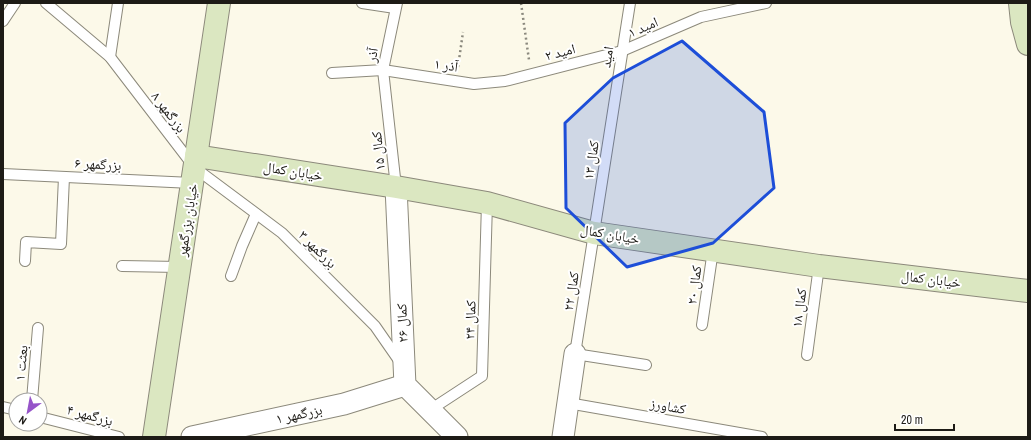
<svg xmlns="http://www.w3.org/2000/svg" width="1031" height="440" font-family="'Archivo Narrow','Noto Naskh Arabic',sans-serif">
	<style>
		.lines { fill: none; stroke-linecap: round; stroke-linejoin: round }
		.lane-casing { stroke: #8c897b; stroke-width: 12 }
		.street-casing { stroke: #8c897b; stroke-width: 23 }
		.secondary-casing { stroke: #8c897b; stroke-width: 24 }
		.path { stroke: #8b897e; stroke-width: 2.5; stroke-dasharray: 2 3; stroke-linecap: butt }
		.lane { stroke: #fff; stroke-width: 10 }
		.street { stroke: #fff; stroke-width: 21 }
		.secondary { stroke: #dbe7c1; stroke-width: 22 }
		.marked { fill: #1d4ed8; fill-opacity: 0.2; stroke: #1d4ed8; stroke-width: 3; stroke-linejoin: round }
		.labels { text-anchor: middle; stroke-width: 4; stroke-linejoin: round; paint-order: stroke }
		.street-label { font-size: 14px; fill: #1d1b16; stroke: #fff }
	</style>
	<rect width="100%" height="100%" fill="#fcf9e9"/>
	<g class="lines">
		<!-- lane casing -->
		<g class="lane-casing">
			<g id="lane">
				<path d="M46 3 110 57 195 168 282 233 375 326 400 362"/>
				<path d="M362 3 395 8"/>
				<path d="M630 3 575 354 646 365"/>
				<path d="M3 21 15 3"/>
				<path d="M110 57 118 3"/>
				<path d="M332 73 383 70 474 84 505 81 622 51 701 17 766 3"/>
				<path d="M3 174 192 183"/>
				<path d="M396 187 383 70 397 3"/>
				<path d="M25 261 26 242 61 244 64 177"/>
				<path d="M122 266 179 267"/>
				<path d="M231 276 242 246 256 214"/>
				<path d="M702 325 713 250"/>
				<path d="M807 355 819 266"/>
				<path d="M32 400 38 328"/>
				<path d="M568 403 762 437"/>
				<path d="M3 407 16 410"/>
				<path d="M430 410 482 376 487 203"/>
				<path d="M40 417 119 437"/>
			</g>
		</g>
		<!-- street casing -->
		<g class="street-casing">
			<g id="street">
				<path d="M396 187 405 385 457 437"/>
				<path d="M192 437 344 404 405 385"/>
				<path d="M563 437 575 354"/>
			</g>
		</g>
		<!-- secondary casing -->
		<g class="secondary-casing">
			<g id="secondary">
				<path d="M1020 3 1022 22 1028 44"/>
				<path d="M196 156 396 187 487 203 594 233 819 266 1028 291"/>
				<path d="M154 437 219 3"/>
			</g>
		</g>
		<!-- path -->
		<g class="path">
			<path d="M521 3 529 60"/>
			<path d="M458 67 463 32"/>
		</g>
		<!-- lane -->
		<use href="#lane" class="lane"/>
		<!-- street -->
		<use href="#street" class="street"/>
		<!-- secondary -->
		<use href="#secondary" class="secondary"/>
	</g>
	<!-- marked area -->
	<path class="marked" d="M682 41 764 112 774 188 713 243 627 267 566 208 565 123 613 78Z"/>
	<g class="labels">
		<!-- street labels -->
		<g class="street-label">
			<text transform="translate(643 27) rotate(-23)" y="5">امید ۱</text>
			<text transform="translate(560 52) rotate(-15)" y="5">امید ۲</text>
			<text transform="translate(372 55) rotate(-80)" y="5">آذر</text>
			<text transform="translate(607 57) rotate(-81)" y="5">امید</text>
			<text transform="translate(446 65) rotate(8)" y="5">آذر ۱</text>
			<text transform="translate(169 112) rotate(53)" y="5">بزرگمهر ۸</text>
			<text transform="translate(378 151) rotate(-96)" y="5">کمال ۱۵</text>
			<text transform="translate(591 160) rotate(-81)" y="5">کمال ۱۳</text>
			<text transform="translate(98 164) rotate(3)" y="5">بزرگمهر ۶</text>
			<text transform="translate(293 171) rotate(9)" y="5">خیابان کمال</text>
			<text transform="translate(187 220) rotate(-81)" y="5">خیابان بزرگمهر</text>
			<text transform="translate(610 234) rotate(10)" y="5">خیابان کمال</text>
			<text transform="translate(318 249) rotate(45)" y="5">بزرگمهر ۳</text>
			<text transform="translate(931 279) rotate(7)" y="5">خیابان کمال</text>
			<text transform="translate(694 285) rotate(-82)" y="5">کمال ۲۰</text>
			<text transform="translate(571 291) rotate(-81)" y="5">کمال ۲۲</text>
			<text transform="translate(799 308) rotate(-82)" y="5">کمال ۱۸</text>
			<text transform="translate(470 320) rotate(-88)" y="5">کمال ۲۴</text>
			<text transform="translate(402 323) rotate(-92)" y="5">کمال ۲۶</text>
			<text transform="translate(21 363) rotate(-85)" y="5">بعثت ۱</text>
			<text transform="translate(668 406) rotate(10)" y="5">کشاورز</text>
			<text transform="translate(299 414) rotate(-12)" y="5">بزرگمهر ۱</text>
			<text transform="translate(90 415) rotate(15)" y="5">بزرگمهر ۴</text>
		</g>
	</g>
	<!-- border -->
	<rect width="1031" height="440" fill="none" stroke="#1d1b16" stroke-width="8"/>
	<!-- north arrow -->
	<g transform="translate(28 412) rotate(212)"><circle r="19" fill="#ffffff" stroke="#a5a4a2"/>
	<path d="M0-3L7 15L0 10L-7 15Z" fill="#9654c9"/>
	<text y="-6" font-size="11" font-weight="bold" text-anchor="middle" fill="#1d1b16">N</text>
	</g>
	<!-- scale -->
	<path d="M895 424v6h59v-6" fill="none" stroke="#1d1b16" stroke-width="2"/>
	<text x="901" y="424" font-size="12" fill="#1d1b16" stroke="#ffffff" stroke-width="3" paint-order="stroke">20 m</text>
</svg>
